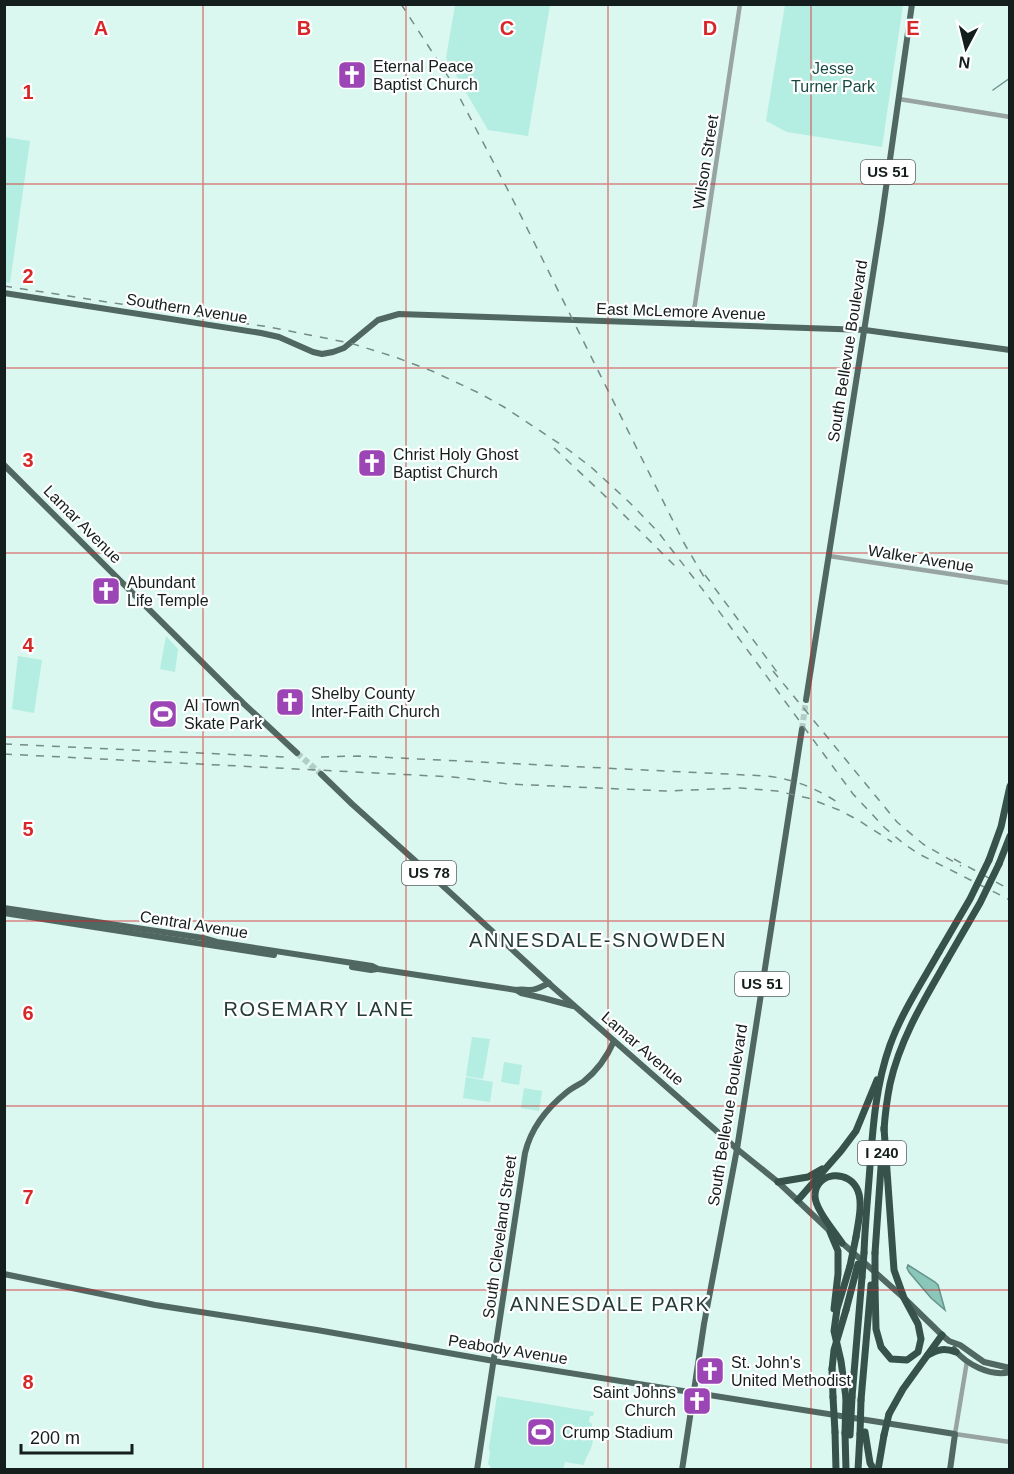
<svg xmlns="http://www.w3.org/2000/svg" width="1014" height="1474" font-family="Helvetica,sans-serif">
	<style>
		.green { fill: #b4ede1 }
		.water { fill: #8bc6ba; stroke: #67948b; stroke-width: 1.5 }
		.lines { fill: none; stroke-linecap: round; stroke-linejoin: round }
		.stream { stroke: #67948b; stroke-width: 1.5 }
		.major-tunnel { stroke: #b2ccc6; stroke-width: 6; stroke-dasharray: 6 3; stroke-linecap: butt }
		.minor { stroke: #98a4a2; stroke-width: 4.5 }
		.major { stroke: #516762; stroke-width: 6 }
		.highway { stroke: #37514b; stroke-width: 7 }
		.rail { stroke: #768a86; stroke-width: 1.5; stroke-dasharray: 8 8; stroke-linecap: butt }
		.highway-bridge { stroke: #37514b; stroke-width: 7 }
		.grid { fill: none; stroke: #d62828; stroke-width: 1.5; stroke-opacity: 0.55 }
		.labels { text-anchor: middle; stroke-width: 4.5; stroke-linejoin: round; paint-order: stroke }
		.shield { fill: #fff; stroke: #5a6261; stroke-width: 1.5 }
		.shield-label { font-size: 15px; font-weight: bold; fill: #141f1d }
		.poi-label { font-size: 16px; fill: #141f1d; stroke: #fff; text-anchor: start }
		.park-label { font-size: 16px; fill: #184b43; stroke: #fff }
		.street-label { font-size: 16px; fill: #141f1d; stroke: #fff }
		.quarter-label { font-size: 20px; letter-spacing: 1.5px; fill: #243d38; stroke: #fff }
		.grid-label { font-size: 20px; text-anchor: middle; font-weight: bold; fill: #d62828; stroke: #fff; stroke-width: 4.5; stroke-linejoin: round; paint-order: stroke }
	</style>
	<rect width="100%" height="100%" fill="#daf7f0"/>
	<!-- green -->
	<g class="green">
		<path d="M455 5H550L528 136 488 130 446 58Z"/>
		<path d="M785 5H903L882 147 787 132 766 121Z"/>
		<path d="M4 137 30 141 10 283 4 282Z"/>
		<path d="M166 636 178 649 175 672 160 669Z"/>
		<path d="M18 656 42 660 34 713 12 709Z"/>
		<path d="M154 704 175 708 172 725 151 721Z"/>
		<path d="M472 1037 490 1039 483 1079 466 1076Z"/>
		<path d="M504 1062 522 1065 519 1085 501 1082Z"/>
		<path d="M466 1077 493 1082 490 1102 463 1098Z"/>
		<path d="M524 1088 542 1091 539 1111 521 1108Z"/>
		<path d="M497 1396 594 1412 593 1416H590L589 1422 592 1424C591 1431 594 1438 592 1445 590 1453 585 1457 584 1465L565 1462 563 1469H492L488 1464 490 1453 489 1447Z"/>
	</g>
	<!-- water -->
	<path class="water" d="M908 1265 935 1282 938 1285 945 1310 931 1298 909 1272 907 1268Z"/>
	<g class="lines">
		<!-- stream -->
		<path class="stream" d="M993 90 1010 78"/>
		<!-- major-tunnel -->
		<g class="major-tunnel">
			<path d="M802 729 806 700"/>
			<path d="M297 753 321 774"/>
		</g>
		<!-- minor -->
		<g class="minor">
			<path d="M899 99 1010 117"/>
			<path d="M692 324 740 4"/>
			<path d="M829 556 1010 583"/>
			<path d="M967 1361 955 1434 1010 1442"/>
		</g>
		<!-- major -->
		<g class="major">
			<path d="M4 293 261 333 279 337 313 352 322 354 333 352 344 348 378 320 399 314 865 330 1010 350"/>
			<path d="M4 465 243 703 297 753"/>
			<path d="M806 700 881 223 912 4"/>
			<path d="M321 774 352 804 431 875 553 987 737 1149 778 1182 833 1234"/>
			<path d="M4 908 203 938 217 942 372 966 378 969 516 990C522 989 525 990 530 990 537 990 543 986 549 983"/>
			<path d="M4 913 274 955"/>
			<path d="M352 967 371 970 377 969"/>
			<path d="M516 990 521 993 543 998 573 1006"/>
			<path d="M840 1241 904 1298 942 1335 949 1341 960 1345 984 1362 1010 1368"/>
			<path d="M4 1274 155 1305 317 1330 494 1361 955 1434 950 1470"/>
			<path d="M954 1349C966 1364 990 1377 1010 1372"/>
			<path d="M477 1470 525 1153C531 1128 547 1108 567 1092 572 1088 578 1085 583 1082 597 1071 607 1057 614 1041"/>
			<path d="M682 1470 704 1324 737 1149 802 729"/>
		</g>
		<!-- highway -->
		<g class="highway">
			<path d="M989 860 1001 827 1010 786"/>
			<path d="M999 864 1010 836"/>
			<path d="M884 1130C885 1115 887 1099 890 1084 900 1039 924 1000 947 960"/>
			<path d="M778 1182 808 1177 822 1169"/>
			<path d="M798 1200 841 1151 856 1131 877 1080"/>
			<path d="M830 1232 838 1251V1274L834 1309"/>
			<path d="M842 1243C835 1232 814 1208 815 1195 816 1171 850 1169 858 1191 863 1204 858 1223 856 1237"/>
			<path d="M864 1253C865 1224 868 1195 870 1166 873 1125 876 1084 890 1045 902 1012 922 982 939 952"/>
			<path d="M875 1253 882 1153"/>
			<path d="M875 1288 876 1329 881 1347 891 1359 907 1360 918 1352 921 1339 918 1324 904 1298 894 1270 884 1128"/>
			<path d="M846 1310 858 1264"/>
			<path d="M928 1355C938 1349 945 1348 956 1352"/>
			<path d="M832 1369 833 1397"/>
			<path d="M852 1397 862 1277"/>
			<path d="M846 1398 841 1361 834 1331 837 1309 850 1266"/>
			<path d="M861 1400 871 1285"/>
			<path d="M889 1414 903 1389 942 1335"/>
			<path d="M835 1432 836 1470"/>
			<path d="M865 1432 870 1463 874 1470"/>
			<path d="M845 1433 846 1470"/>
			<path d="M858 1470 860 1434"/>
			<path d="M878 1470 884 1435"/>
		</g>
		<!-- rail -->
		<g class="rail">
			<path d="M401 4 451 81 511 196 684 543 707 582"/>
			<path d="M4 286 269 327 350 343 395 357 432 371 479 393 504 407 566 448 591 467 629 502 658 532 710 599 853 794 885 828 904 844 919 854 1010 900"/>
			<path d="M554 448 603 494 676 567"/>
			<path d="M705 575 780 676"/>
			<path d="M773 671 897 822 923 844 961 866"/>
			<path d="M4 744 285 757"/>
			<path d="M4 754 453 777 508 784 666 791 741 788 777 791 808 798 839 810 858 820 892 842"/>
			<path d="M321 757 358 756 767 776C793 779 816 788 837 802"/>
			<path d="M954 859 1007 888"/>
		</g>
		<!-- highway-bridge -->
		<g class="highway-bridge">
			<path d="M939 952 970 899 989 860"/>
			<path d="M947 960 980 903 999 864"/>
			<path d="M850 1266 856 1237"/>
			<path d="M862 1277 864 1253"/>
			<path d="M875 1288V1253"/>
			<path d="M832 1369 834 1350 846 1310"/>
			<path d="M833 1397 835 1432"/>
			<path d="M845 1433 846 1398"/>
			<path d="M860 1434 861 1400"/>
			<path d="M850 1435 852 1397"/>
			<path d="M884 1435 889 1414"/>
		</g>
	</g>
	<!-- grid -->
	<path class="grid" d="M203 4V1470M406 4V1470M608 4V1470M811 4V1470M4 184H1010M4 368H1010M4 553H1010M4 737H1010M4 921H1010M4 1106H1010M4 1290H1010"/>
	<!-- icons -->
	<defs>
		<g id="church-square" transform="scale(1.5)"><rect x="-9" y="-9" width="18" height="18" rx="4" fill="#9b46b4" stroke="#fff"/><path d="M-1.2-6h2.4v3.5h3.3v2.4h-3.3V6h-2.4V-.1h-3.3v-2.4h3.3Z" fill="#fff"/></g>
		<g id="stadium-square" transform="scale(1.5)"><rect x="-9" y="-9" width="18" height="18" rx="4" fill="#9b46b4" stroke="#fff"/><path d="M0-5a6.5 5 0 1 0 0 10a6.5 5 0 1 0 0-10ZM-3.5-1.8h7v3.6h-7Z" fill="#fff"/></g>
	</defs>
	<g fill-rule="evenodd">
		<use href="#church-square" x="352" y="75"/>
		<use href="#church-square" x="372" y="463"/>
		<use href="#church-square" x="106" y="591"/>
		<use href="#church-square" x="290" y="702"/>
		<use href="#stadium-square" x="163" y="714"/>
		<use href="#church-square" x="710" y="1371"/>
		<use href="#church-square" x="697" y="1401"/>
		<use href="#stadium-square" x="541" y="1432"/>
	</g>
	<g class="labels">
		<!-- shield labels -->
		<g class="shield">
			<rect x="861" y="160" width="54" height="24" rx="4.5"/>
			<rect x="402" y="861" width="54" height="24" rx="4.5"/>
			<rect x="735" y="972" width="54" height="24" rx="4.5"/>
			<rect x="858" y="1141" width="48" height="24" rx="4.5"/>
		</g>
		<g class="shield-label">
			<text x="888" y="177">US 51</text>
			<text x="429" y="878">US 78</text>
			<text x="762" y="989">US 51</text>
			<text x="882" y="1158">I 240</text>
		</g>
		<!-- poi labels -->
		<g class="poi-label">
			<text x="373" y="72">Eternal Peace<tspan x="373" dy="18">Baptist Church</tspan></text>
			<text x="393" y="460">Christ Holy Ghost<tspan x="393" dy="18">Baptist Church</tspan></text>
			<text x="127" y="588">Abundant<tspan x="127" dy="18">Life Temple</tspan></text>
			<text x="311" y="699">Shelby County<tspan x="311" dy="18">Inter-Faith Church</tspan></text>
			<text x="184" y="711">Al Town<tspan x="184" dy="18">Skate Park</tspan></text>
			<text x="731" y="1368">St. John's<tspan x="731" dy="18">United Methodist</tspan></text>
			<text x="676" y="1398" text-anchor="end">Saint Johns<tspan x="676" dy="18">Church</tspan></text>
			<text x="562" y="1438">Crump Stadium</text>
		</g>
		<!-- park labels -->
		<g class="park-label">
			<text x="833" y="74">Jesse<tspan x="833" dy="18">Turner Park</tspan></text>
		</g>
		<!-- street labels -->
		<g class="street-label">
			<text transform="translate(705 162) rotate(-81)" y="6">Wilson Street</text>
			<text transform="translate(187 308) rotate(9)" y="6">Southern Avenue</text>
			<text transform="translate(681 311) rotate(2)" y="6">East McLemore Avenue</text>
			<text transform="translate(847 351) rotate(-81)" y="6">South Bellevue Boulevard</text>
			<text transform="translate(83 524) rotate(45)" y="6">Lamar Avenue</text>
			<text transform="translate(921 558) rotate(9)" y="6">Walker Avenue</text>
			<text transform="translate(194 924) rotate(9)" y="6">Central Avenue</text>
			<text transform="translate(643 1048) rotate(41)" y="6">Lamar Avenue</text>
			<text transform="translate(727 1115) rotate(-81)" y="6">South Bellevue Boulevard</text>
			<text transform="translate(499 1237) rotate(-82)" y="6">South Cleveland Street</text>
			<text transform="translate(508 1349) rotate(9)" y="6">Peabody Avenue</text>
		</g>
		<!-- quarter labels -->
		<g class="quarter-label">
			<text x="598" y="947">ANNESDALE-SNOWDEN</text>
			<text x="319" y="1016">ROSEMARY LANE</text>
			<text x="610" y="1311">ANNESDALE PARK</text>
		</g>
	</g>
	<g class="grid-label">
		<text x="101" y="35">A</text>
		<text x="304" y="35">B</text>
		<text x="507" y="35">C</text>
		<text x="710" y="35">D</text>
		<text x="913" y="35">E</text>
		<text x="28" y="99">1</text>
		<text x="28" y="283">2</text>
		<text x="28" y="467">3</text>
		<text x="28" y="652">4</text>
		<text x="28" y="836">5</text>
		<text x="28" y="1020">6</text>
		<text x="28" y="1204">7</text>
		<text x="28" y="1389">8</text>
	</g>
	<!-- border -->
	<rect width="1014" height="1474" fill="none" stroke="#141f1d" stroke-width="12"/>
	<!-- north arrow -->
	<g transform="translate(966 48) rotate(187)" stroke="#ffffff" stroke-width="4.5" paint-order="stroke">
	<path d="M0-4.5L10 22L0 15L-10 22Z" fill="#141f1d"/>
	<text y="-9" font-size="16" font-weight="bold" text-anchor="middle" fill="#141f1d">N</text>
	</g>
	<!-- scale -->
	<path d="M21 1444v9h111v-9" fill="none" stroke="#141f1d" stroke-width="3"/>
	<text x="30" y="1444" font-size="18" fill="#141f1d" stroke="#ffffff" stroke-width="4.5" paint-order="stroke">200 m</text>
</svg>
